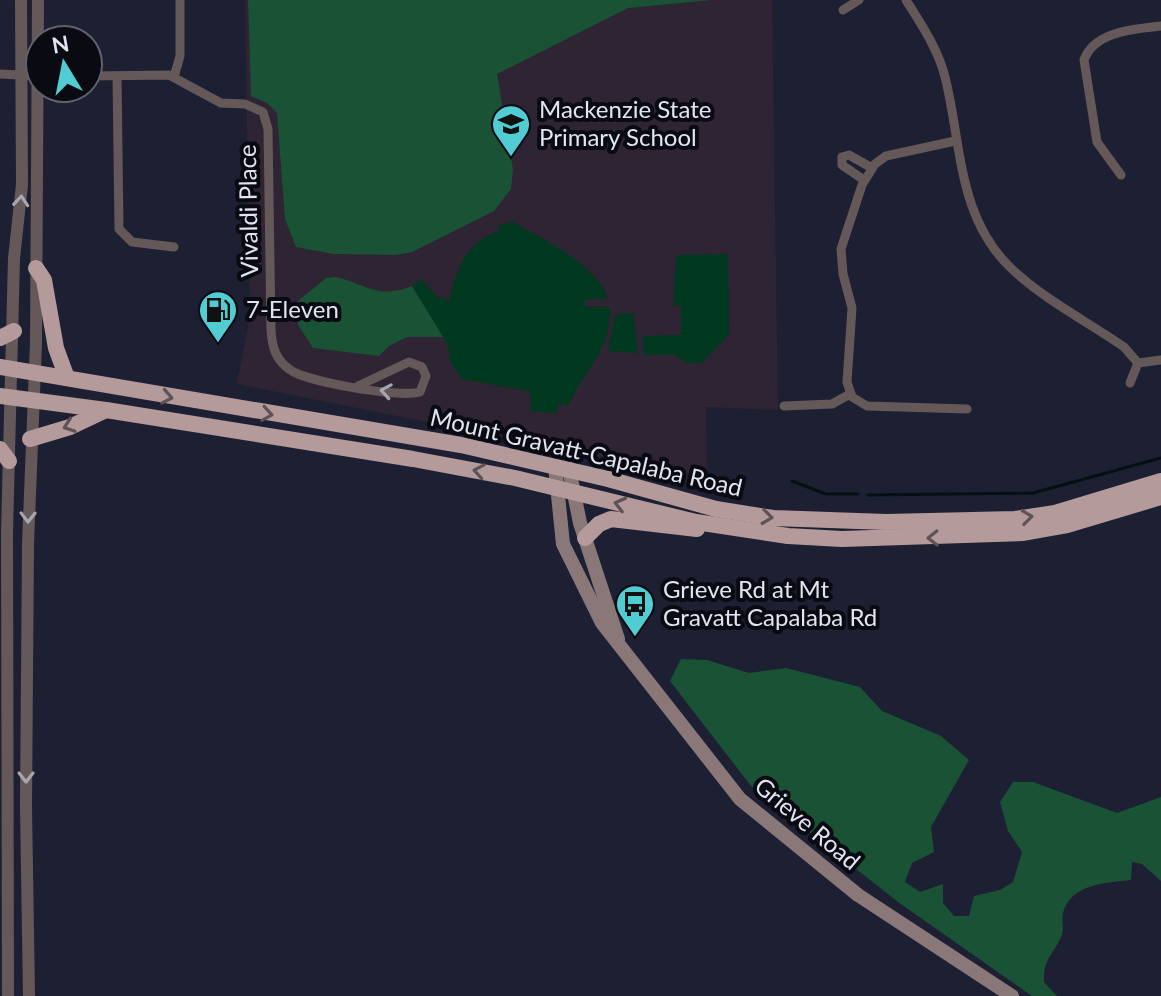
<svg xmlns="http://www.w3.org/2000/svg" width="1161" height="996" font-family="Lato,sans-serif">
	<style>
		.education { fill: #2e2433 }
		.green { fill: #00391f }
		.forest { fill: #195235 }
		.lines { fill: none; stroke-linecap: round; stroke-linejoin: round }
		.stream { stroke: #041011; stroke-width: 3 }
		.minor { stroke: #645859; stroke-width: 9 }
		.tertiary { stroke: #645859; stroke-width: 12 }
		.secondary { stroke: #8a7778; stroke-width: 14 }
		.trunk { stroke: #b49a9b; stroke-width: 16 }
		.oneway { stroke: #a9a5ad }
		.oneway2 { stroke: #5e5256 }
		.labels { text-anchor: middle; stroke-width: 8; stroke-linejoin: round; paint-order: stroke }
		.poi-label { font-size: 24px; fill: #e1e4f1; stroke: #090a12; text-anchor: start }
		.street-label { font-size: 24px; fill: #e1e4f1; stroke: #090a12 }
	</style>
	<rect width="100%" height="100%" fill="#1d2032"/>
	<!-- education -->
	<path class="education" d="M245 0H772L778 410 706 407 707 478 237 384 250 316Z"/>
	<!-- green -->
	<g class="green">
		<path d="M513 222C547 242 592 261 608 298L585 300V307H610C611 353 585 368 568 406L559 404 556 413 530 411 531 395 527 391 462 379 450 361 448 346 412 286 421 279 439 298 449 301C456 270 465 242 499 231V225Z"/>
		<path d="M728 254 729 334 702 363H687L675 355H643V336L681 335V306H673L676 255Z"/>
		<path d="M624 313H633L638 353 608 351 615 316Z"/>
	</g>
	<!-- forest -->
	<g class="forest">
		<path d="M248 0H712L628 8 497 74 513 170 511 189 494 211 412 252 396 255 333 254 296 247 285 219 277 113 267 103 251 96Z"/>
		<path d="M335 277C365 283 377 300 412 286L443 337H407L389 346 379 356 313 348 298 325V301L326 278Z"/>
		<path d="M681 659 707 660 749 673 786 668 860 687 882 711 941 736 969 760 931 827 934 852 912 863 905 882 920 892 943 884V903L954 916H969L974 896 1000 890 1013 882 1022 852 1008 831 1000 802 1013 782H1033L1117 813 1161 797V881L1142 864 1132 862 1131 880C1107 883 1071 883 1063 913 1061 921 1065 929 1061 937 1052 957 1043 959 1044 982L1057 996H1032L898 902 751 786 670 681Z"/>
	</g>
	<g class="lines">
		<!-- stream -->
		<g class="stream">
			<path d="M792 481 826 494H858"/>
			<path d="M868 495 1033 493 1161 458"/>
		</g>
		<!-- minor -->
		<g class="minor">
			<path d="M906 0C921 24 938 49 945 77 962 144 957 219 1013 270 1045 300 1088 322 1124 347L1138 363 1161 360"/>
			<path d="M843 10 859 0"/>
			<path d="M0 74 40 76"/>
			<path d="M88 76 169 75 221 103 245 104 263 112 268 129 271 330C272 346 275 359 289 369 305 382 400 398 420 392L426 376 422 367 409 362 358 386"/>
			<path d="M117 76 119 229 132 242 174 247"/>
			<path d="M174 77 180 56V0"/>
			<path d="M955 141 886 156 875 164 862 185 841 249 843 274 852 308 847 382 852 397 867 406 967 409"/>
			<path d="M1121 175 1097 142 1084 60C1094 31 1135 29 1161 26"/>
			<path d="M864 180 842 165V157L849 155 872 168"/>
			<path d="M1130 383 1138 363"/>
			<path d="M784 406 832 404 850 394"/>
		</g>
		<!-- tertiary -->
		<g class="tertiary">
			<path d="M8 996 7 532 14 258 22 185 21 0"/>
			<path d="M29 996 26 806 28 544 36 343 38 0"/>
		</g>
		<!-- secondary -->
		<g class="secondary">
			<path d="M555 466 563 544 602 623 740 799 858 895 1012 996"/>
			<path d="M569 469 580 523 618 639"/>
		</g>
		<!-- trunk -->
		<g class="trunk">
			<path d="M36 268 44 280 56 348 67 378"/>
			<path d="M0 338 14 331"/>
			<path d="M0 367 461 445 608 479 716 509 773 518 886 522 1015 519 1055 513 1161 481"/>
			<path d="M0 396 106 410 413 459 515 478 696 522 788 536 842 539 1022 533 1067 525 1161 497"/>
			<path d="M30 439 70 427 106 410"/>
			<path d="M0 449 9 461"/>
			<path d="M585 538 599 524 611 519 697 529"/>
		</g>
	</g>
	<!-- one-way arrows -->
	<defs><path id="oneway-chevron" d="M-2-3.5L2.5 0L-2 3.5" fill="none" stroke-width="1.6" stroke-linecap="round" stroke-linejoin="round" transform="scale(2)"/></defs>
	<g class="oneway">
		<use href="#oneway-chevron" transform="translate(21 201) rotate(-85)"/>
		<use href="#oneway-chevron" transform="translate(386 391) rotate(-170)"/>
		<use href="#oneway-chevron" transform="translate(28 517) rotate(91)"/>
		<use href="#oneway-chevron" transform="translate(26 777) rotate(90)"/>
	</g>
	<g class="oneway2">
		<use href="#oneway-chevron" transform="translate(167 397) rotate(11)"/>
		<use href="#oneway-chevron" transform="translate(267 414) rotate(9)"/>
		<use href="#oneway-chevron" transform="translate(69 426) rotate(161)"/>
		<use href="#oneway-chevron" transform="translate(479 471) rotate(-170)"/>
		<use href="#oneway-chevron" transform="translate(620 504) rotate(-166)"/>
		<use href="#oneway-chevron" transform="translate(767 517) rotate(7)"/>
		<use href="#oneway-chevron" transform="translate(1027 517) rotate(-7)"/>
		<use href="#oneway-chevron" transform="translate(933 538) rotate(179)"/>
	</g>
	<!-- icons -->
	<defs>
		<g id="school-pin" transform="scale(2)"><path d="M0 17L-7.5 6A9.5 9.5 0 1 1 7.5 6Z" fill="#51ccd2" stroke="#090a12"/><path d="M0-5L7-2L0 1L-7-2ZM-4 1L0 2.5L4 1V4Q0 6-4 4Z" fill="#111"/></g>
		<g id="fuel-pin" transform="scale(2)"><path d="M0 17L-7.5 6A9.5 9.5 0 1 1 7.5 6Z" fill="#51ccd2" stroke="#090a12"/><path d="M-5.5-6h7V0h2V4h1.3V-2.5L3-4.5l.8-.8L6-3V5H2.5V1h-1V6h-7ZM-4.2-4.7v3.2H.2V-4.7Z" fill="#111"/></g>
		<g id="bus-pin" transform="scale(2)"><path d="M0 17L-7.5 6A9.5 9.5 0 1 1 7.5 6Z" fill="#51ccd2" stroke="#090a12"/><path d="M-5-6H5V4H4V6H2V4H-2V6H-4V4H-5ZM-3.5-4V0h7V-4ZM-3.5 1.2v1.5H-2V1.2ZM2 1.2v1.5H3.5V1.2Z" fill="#111"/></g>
	</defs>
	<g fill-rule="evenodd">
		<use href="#school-pin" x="511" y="124"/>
		<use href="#fuel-pin" x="218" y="310"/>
		<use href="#bus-pin" x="635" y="604"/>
	</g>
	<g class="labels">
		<!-- poi labels -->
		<g class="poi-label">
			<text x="539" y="118">Mackenzie State<tspan x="539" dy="28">Primary School</tspan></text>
			<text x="246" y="318">7-Eleven</text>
			<text x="663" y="598">Grieve Rd at Mt<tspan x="663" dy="28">Gravatt Capalaba Rd</tspan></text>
		</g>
		<!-- street labels -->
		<g class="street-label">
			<text transform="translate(249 211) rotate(-91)" y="8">Vivaldi Place</text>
			<text transform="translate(586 453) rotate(13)" y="8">Mount Gravatt-Capalaba Road</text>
			<text transform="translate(807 824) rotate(40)" y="8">Grieve Road</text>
		</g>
	</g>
	<!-- north arrow -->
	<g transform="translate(64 64) rotate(350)"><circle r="38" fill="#090a12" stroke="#5f616b" stroke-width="2"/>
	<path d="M0-6L14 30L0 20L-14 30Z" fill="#51ccd2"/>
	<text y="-12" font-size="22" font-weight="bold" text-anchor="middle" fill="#e1e4f1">N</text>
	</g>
</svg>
